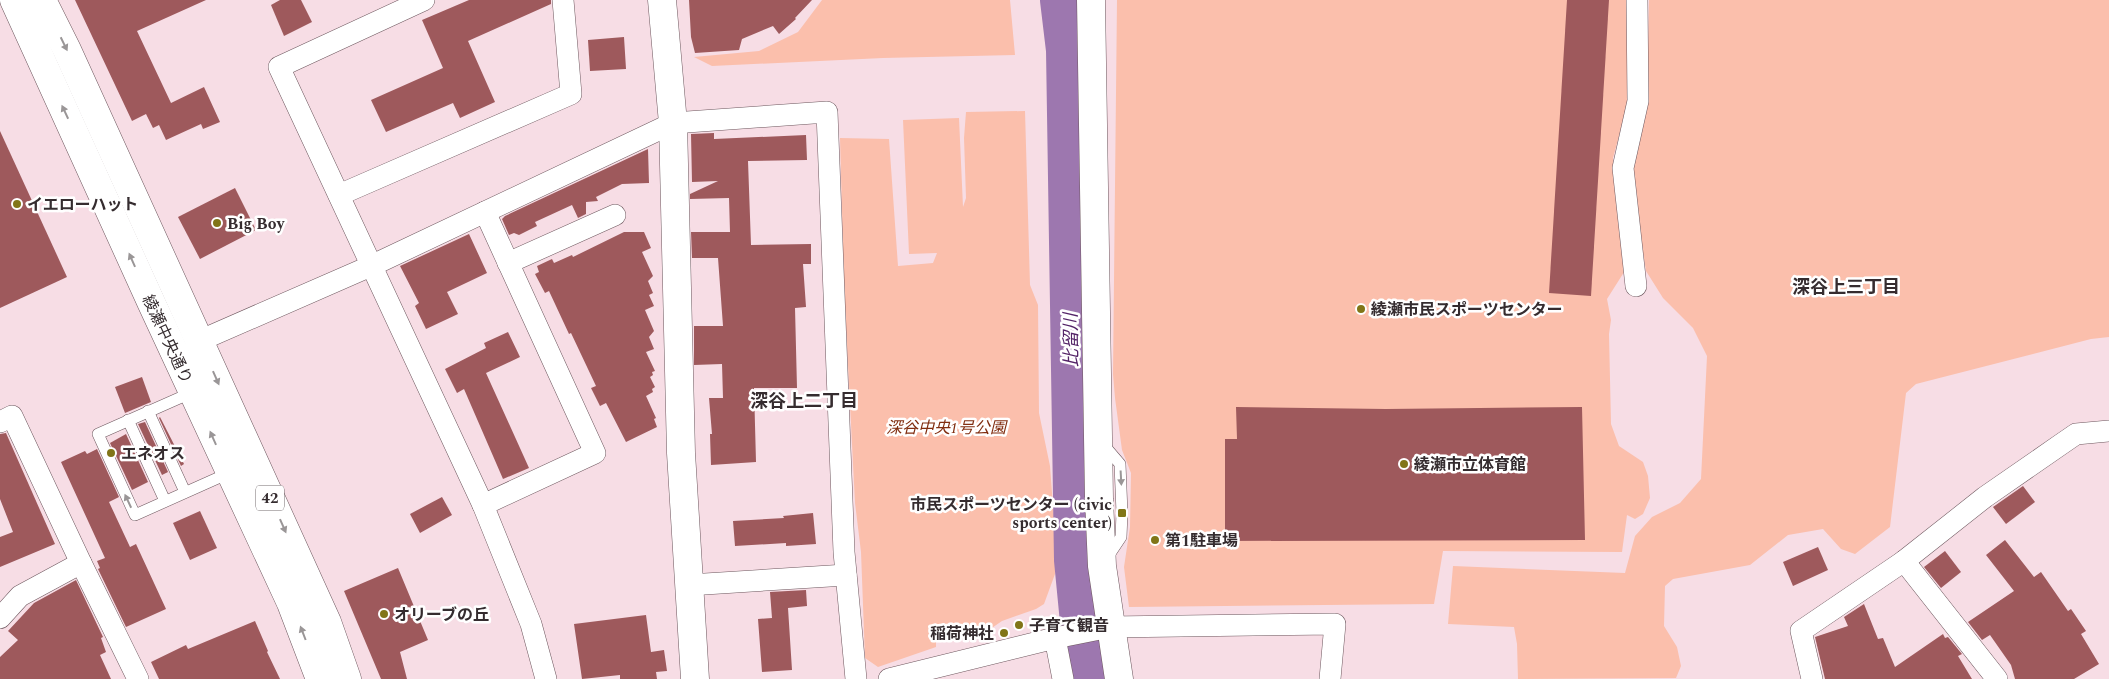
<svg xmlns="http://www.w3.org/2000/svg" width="2109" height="679" font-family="Spectral,'Noto Sans JP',serif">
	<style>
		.green { fill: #fbbfac }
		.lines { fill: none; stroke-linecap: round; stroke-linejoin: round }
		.river { stroke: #9d77af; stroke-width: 40 }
		.building { fill: #9e595c }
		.lane-casing { stroke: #6d575e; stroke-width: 12 }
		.street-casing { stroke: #6d575e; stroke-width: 22 }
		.secondary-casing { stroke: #6d575e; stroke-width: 29 }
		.primary-casing { stroke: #6d575e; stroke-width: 29 }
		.lane { stroke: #fff; stroke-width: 11 }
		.street { stroke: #fff; stroke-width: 21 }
		.secondary { stroke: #fff; stroke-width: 28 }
		.primary { stroke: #fff; stroke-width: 28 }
		.oneway { fill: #9a9697 }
		.poi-dot { fill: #817518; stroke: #fff; stroke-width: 2 }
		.labels { text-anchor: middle; stroke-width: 5; stroke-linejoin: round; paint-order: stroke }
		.shield { fill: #fff; stroke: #726b6d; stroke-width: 1 }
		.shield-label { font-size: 15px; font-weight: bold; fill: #352c2f }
		.poi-label { font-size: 16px; font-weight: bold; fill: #352c2f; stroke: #fff; text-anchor: start }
		.street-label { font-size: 16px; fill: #352c2f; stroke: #fff }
		.park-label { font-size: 16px; font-style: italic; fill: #812e10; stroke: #fff }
		.neighbourhood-label { font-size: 18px; font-weight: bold; fill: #352c2f; stroke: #fff }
		.water-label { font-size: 18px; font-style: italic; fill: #542468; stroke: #fff }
	</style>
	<rect width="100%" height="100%" fill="#f7dde5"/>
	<!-- green -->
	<g class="green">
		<path d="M822 0H1010L1015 55 883 58 712 66 694 57 759 51 798 32Z"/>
		<path d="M1117 0H1633L1627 107 1613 158 1626 269 1607 299 1611 320 1609 334 1611 424 1619 446 1643 462 1648 476 1650 498 1643 514 1635 519 1627 515 1622 552 1443 551 1434 604 1129 607 1124 567 1130 527 1131 473 1122 450 1115 398 1113 374Z"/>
		<path d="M1649 0H2109V337L2091 339 1916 384 1906 393 1890 527 1855 554 1841 549 1823 529 1788 535 1750 565 1673 579 1665 586 1664 626 1677 647 1681 666 1676 678 1518 679 1517 644 1514 627 1448 624 1453 566 1625 573 1635 536 1652 517 1680 503 1701 479 1707 356 1693 328 1663 298 1646 271 1629 166 1647 105Z"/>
		<path d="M1025 111 1030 285 1038 305 1039 413 1050 466 1057 559 1055 574 1044 604 1036 609 1002 621 980 636 946 642 936 641V647L878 667 865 658 861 552 855 503 844 287 840 138 889 139 898 266 933 263 937 253 909 254 903 120 959 118 963 207 966 198 964 138 966 112Z"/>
	</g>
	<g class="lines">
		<!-- river -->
		<path class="river" d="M1060 0 1066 50 1074 560 1083 653 1087 679"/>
	</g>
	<!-- building -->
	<g class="building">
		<path d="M75 0H206L137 31 171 103 204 87 220 122 203 129 201 124 166 140 159 125 153 128 146 114 132 121Z"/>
		<path d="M280 0H301L312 22 284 36 271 5Z"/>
		<path d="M469 0H551V4L468 41 495 102 460 118 453 103 386 132 371 100 443 68 422 20Z"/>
		<path d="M689 0H812L795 18 796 19 779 34 773 26 742 39 739 50 695 53 691 37Z"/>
		<path d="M1567 0H1609L1591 296 1549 293Z"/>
		<path d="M624 37 626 69 590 71 588 40Z"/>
		<path d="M0 131 67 277 0 308Z"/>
		<path d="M714 133V139L806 135 807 160 748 161 751 245 811 244V264H803L806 307 795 308 797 388H754L756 462 711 465 710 434H712L709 398H723L722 364 694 365V326H723L718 258H692L691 232H730L729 198 690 199V194L718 181 692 182 691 134Z"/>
		<path d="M648 149 649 183 622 184 596 197 598 201 586 202V214L578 218 572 205 535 222 537 226 519 235 514 233 509 235 502 219 505 216Z"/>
		<path d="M235 188 256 230 200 259 178 217Z"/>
		<path d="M624 232H644L651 248 642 252 653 276 648 281 653 293 649 295 654 306 645 310 654 331 649 337 654 349 646 352 655 371 652 372 653 375 650 377 655 387 652 389 653 392 646 396 656 418 654 419 657 427 626 442 606 403 600 406 591 388 596 386 571 333 569 334 549 291 545 293 535 274 539 272 537 266 552 259 554 263 572 255 573 257Z"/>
		<path d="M469 234 487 273 447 292 458 314 426 329 415 306 419 303 400 266Z"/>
		<path d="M508 332 520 357 486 373 529 468 503 479 464 389 457 393 445 369 486 348 484 343Z"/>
		<path d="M142 377 151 402 125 413 115 387Z"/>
		<path d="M1236 407 1386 409 1582 407 1585 540 1225 541V439H1237Z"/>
		<path d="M160 417 184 464 181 466 159 418Z"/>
		<path d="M145 422 168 472 162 475 138 424Z"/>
		<path d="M6 433 55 544 0 567V537L13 532 0 499V434Z"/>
		<path d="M126 434 148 482 132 490 110 443Z"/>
		<path d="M97 449 119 497 109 502 130 547 136 544 166 609 126 627 98 569 100 568 97 561 105 558 61 462 85 451 87 454Z"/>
		<path d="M2023 486 2035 502 2006 524 1993 507Z"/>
		<path d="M442 497 452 515 420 533 410 514Z"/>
		<path d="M200 511 217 548 190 560 173 523Z"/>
		<path d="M813 513 816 544 786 546V543L735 546 733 521 784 518 783 516Z"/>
		<path d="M2005 540 2034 577 2041 572 2068 611 2071 609 2086 631 2081 634 2099 664 2074 679H2015L2011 665 1990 635 1982 640 1968 622 2014 591 1986 555Z"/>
		<path d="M1818 547 1828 570 1793 586 1783 562Z"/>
		<path d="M1945 551 1961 572 1941 588 1924 567Z"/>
		<path d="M398 568 428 640 400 652 407 679H381L344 591Z"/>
		<path d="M76 580 103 637 101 638 106 652 100 655 111 679H0V657L18 640 8 631 34 603Z"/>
		<path d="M806 590 807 606 788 608 792 670 762 672 758 619 772 618 770 592Z"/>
		<path d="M1864 604 1878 639 1883 638 1895 667 1943 634 1945 638 1948 637 1962 654 1958 656 1972 679H1825L1815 637 1848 626 1844 617Z"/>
		<path d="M646 615 651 652 664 650 667 671 656 672 657 679H620V675L582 679 574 624Z"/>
		<path d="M255 621 268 651 267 652 280 679H159L151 662 186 645 188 649Z"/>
	</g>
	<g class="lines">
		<!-- lane casing -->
		<g class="lane-casing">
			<g id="lane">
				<path d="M193 392 98 434 135 515 229 473"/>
				<path d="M148 411 185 492"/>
				<path d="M128 420 165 501"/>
				<path d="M1102 443 1120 464 1122 513 1121 537 1107 558"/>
			</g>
		</g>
		<!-- street casing -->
		<g class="street-casing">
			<g id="street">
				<path d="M424 0 279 67 483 505 531 624 546 679"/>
				<path d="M339 195 571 94 563 0"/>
				<path d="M508 263 615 215"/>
				<path d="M1636 286 1623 168 1638 101 1637 0"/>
				<path d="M199 341 373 265 673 123 827 112 844 552 856 679"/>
				<path d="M0 422 12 416 81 563 138 679"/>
				<path d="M483 505 595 453 485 212"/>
				<path d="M1904 561 1997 679"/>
				<path d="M689 585 846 575"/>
				<path d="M0 618 20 596 81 563"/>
				<path d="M1055 638 1063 679"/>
				<path d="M889 679 1055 638 1110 627 1335 624 1330 679"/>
				<path d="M1812 679 1801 631 1904 561 1985 497 2060 445 2076 434 2109 431"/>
			</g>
		</g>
		<!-- secondary casing -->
		<g class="secondary-casing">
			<g id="secondary">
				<path d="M662 0 673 123 681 453 695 679"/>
				<path d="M1091 0 1099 499 1102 566 1119 679"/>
			</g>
		</g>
		<!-- primary casing -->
		<g class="primary-casing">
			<g id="primary">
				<path d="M14 0 152 304 291 603 320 679"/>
				<path d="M42 0 67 50 327 622 347 679"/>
			</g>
		</g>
		<!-- lane -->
		<use href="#lane" class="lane"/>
		<!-- street -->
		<use href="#street" class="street"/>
		<!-- secondary -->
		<use href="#secondary" class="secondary"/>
		<!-- primary -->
		<use href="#primary" class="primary"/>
	</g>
	<!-- one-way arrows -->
	<defs><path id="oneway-solid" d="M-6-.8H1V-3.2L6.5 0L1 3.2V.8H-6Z" transform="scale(1.25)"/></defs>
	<g class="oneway">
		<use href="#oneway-solid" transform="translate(64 44) rotate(64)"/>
		<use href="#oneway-solid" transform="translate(65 112) rotate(-115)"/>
		<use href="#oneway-solid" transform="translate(132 260) rotate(-114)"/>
		<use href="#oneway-solid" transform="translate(216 378) rotate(66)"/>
		<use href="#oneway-solid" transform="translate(213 438) rotate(-114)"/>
		<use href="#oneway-solid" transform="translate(1121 478) rotate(87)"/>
		<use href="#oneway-solid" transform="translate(128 501) rotate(-115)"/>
		<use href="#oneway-solid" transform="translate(283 526) rotate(66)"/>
		<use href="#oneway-solid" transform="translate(303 633) rotate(-111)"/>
	</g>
	<!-- markers -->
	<g class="poi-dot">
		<circle cx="17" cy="204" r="5"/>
		<circle cx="217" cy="223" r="5"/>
		<circle cx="1361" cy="309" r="5"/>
		<circle cx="111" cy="453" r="5"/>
		<circle cx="1404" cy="464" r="5"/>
		<rect x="1117" y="508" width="10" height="10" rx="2.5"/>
		<circle cx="1155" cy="540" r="5"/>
		<circle cx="384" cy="614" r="5"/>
		<circle cx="1019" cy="625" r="5"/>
		<circle cx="1004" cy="633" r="5"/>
	</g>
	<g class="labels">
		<!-- shield labels -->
		<rect class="shield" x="256" y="485.5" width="28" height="25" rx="4"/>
		<g class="shield-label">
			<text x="270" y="503">42</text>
		</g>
		<!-- poi labels -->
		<g class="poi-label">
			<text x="27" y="210">イエローハット</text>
			<text x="227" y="229">Big Boy</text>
			<text x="1371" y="315">綾瀬市民スポーツセンター</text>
			<text x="121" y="459">エネオス</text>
			<text x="1414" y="470">綾瀬市立体育館</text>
			<text x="1112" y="510" text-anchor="end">市民スポーツセンター (civic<tspan x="1112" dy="18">sports center)</tspan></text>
			<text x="1165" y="546">第1駐車場</text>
			<text x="394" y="620">オリーブの丘</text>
			<text x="1029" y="631">子育て観音</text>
			<text x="994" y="639" text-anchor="end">稲荷神社</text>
		</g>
		<!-- street labels -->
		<g class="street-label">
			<text transform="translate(168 339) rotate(65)" y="6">綾瀬中央通り</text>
		</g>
		<!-- park labels -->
		<g class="park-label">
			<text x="946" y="433">深谷中央1号公園</text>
		</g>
		<!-- neighbourhood labels -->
		<g class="neighbourhood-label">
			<text x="1846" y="293">深谷上三丁目</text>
			<text x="804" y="407">深谷上二丁目</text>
		</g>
		<!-- water labels -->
		<g class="water-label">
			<text transform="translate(1071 340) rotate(-91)" y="6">比留川</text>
		</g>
	</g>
</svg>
